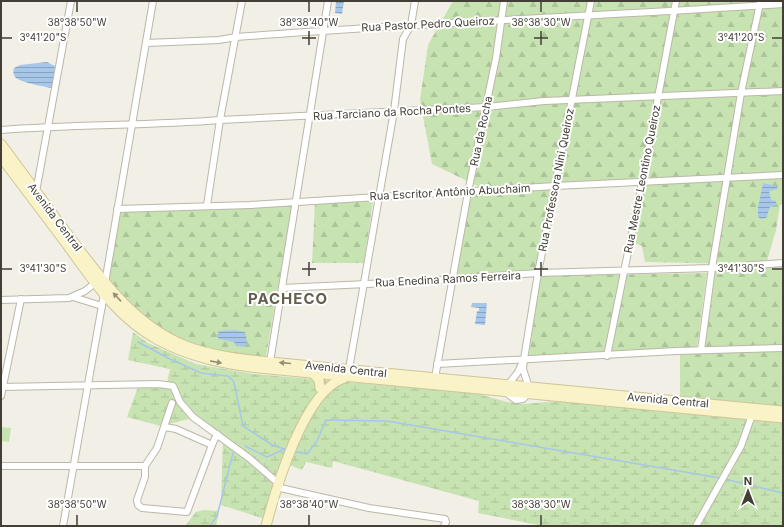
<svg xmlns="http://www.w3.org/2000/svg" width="784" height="527" font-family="Inter,sans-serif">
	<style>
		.green { fill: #c7e3b1 }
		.forest { fill: url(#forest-firs) }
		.wetland { fill: url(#wetland-marsh) }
		.water { fill: url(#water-rules) }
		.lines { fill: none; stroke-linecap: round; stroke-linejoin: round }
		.stream { stroke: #a6c7ea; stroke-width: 1.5 }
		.street-casing { stroke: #bcb7a9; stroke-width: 8 }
		.secondary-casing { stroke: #cec598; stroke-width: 11 }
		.street { stroke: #fff; stroke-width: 6 }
		.secondary { stroke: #faf3c7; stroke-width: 9 }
		.oneway { fill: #959077 }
		.ticks { fill: none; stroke: #433f36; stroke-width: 1.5 }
		.labels { text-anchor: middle; stroke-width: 4; stroke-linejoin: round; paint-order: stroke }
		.street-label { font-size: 11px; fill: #433f36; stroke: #fff }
		.district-label { font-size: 15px; font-weight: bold; letter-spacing: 1px; fill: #655e4e; stroke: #fff }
		.ticks-label { font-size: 10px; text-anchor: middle; fill: #433f36; stroke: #fff; stroke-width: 4; stroke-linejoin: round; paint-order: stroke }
	</style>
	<defs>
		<pattern id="forest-firs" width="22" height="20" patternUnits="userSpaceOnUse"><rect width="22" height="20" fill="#c7e3b1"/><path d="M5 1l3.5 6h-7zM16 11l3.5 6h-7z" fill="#acc499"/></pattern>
		<pattern id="wetland-marsh" width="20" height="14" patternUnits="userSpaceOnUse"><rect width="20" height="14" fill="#c7e3b1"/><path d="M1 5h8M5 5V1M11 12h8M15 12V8" fill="none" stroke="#acc499"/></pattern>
		<pattern id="water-rules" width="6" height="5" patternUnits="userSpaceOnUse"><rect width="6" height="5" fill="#a6c7ea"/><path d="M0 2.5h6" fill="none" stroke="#89a3be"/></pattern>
	</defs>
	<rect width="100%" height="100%" fill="#f1efe6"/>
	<!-- green -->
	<path class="green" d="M1 427 11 428 9 442 1 441Z"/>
	<!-- forest -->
	<g class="forest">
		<path d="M453 1H783V204L780 205 776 230 767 261 783 260V345L704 348 714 270 739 264 645 262 642 246 629 241 640 178 621 181H586L552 191 536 271 457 276 469 193 486 190 432 164 420 100 428 45Z"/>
		<path d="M293 201 266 356 260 357 224 353 184 342 138 315 108 282 119 211Z"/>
		<path d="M373 201 364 263H312L315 202Z"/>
		<path d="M707 273 696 354 783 350V407L680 397V349L529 356 540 276Z"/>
	</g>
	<!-- wetland -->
	<g class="wetland">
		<path d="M133 332 148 343 196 364 254 374 475 393 507 402 524 404 559 401 783 423V526H544L478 513 479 501 333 461 332 468 306 462 302 470 282 462 276 473 265 519 221 505 223 436 214 433 189 419 161 426 127 417 138 387H166L170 369 128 360Z"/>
		<path d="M204 510 219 511 216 526H185L196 512Z"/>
	</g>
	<!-- water -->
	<g class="water">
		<path d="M336 1H344L342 14 335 13Z"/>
		<path d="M47 62 55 66 52 88C45 87 19 82 15 77 13 74 13 71 14 68L20 65Z"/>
		<path d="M763 183 777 186V189L769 191 771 200 776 201V205L770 207 766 218 761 219 758 217V207Z"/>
		<path d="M472 303H487L485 325 475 324 477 311H479V308L471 307Z"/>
		<path d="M235 330 245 332 247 341 245 347 236 346 234 342 219 339 217 336 219 331Z"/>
	</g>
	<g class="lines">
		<!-- stream -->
		<g class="stream">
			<path d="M138 342 168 358 201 373 228 376 234 382 243 426 274 446 285 449"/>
			<path d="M245 446 267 457 285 449"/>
			<path d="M293 453 299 452 307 454 317 441 326 420 387 421 720 478"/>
			<path d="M725 479 783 493"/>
			<path d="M210 526 217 516 233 453"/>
		</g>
		<!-- street casing -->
		<g class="street-casing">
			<g id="street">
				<path d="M146 43 219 40 236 37C418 23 601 16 783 4"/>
				<path d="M1 130C74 124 147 126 220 120L487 107 544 101 783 91"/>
				<path d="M36 192 71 1"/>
				<path d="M207 205 220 120 242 1"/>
				<path d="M117 209 250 205 555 186 783 175"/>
				<path d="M105 283 153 1"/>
				<path d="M282 288 409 282 538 273 712 268 783 263"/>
				<path d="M73 297 102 306"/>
				<path d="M1 300 69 298 85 291 95 283"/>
				<path d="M701 350 712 268 741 93 760 3"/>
				<path d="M607 356 642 183 676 1"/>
				<path d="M524 359 518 372 508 385 509 395 516 400 523 399 530 391 523 369 524 359 538 273 591 1"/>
				<path d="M270 362 328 1"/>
				<path d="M437 364 676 351 783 348"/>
				<path d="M349 369 394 111 403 39 411 25 415 1"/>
				<path d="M435 378 468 192 496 58 504 1"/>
				<path d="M1 387 158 384 173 386 180 402 193 417 249 458 278 483"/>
				<path d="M1 396 21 299"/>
				<path d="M172 403 157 448 145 466V477L137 500 138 505 142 508 187 512 212 445 217 434"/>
				<path d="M165 427 176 429 212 445"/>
				<path d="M1 466H145"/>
				<path d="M276 487 369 508 445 519 446 522 444 526"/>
				<path d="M63 526 104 294"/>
				<path d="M696 526 741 446 752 415"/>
			</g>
		</g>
		<!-- secondary casing -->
		<g class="secondary-casing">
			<g id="secondary">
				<path d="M1 144C23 173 44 203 66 232 100 277 132 324 186 346 212 356 242 359 270 362L783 411"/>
				<path d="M1 157C22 185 43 213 65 242 91 278 117 318 158 340 190 357 223 364 259 368L783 418"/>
				<path d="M314 374 319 380 320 388"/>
				<path d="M266 526C276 488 304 391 344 378"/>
			</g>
		</g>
		<!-- street -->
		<use href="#street" class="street"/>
		<!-- secondary -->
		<use href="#secondary" class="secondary"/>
	</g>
	<!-- one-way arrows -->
	<defs><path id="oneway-solid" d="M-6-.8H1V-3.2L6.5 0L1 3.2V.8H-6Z"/></defs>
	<g class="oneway">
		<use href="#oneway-solid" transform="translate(117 297) rotate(-133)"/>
		<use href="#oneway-solid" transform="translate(216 362) rotate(11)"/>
		<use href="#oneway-solid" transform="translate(285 363) rotate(-175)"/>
	</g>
	<!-- ticks -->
	<path class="ticks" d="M77 2V12M309 2V12M541 2V12M309 31V45M541 31V45M2 38H12M302 38H316M534 38H548M772 38H782M309 262V276M541 262V276M2 269H12M302 269H316M534 269H548M772 269H782M77 515V525M309 515V525M541 515V525"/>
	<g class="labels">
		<!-- street labels -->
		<g class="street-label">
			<text transform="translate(428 24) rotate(-3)" y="4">Rua Pastor Pedro Queiroz</text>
			<text transform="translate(392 112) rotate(-3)" y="4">Rua Tarciano da Rocha Pontes</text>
			<text transform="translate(481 131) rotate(-78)" y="4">Rua da Rocha</text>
			<text transform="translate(642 179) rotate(-79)" y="4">Rua Mestre Leontino Queiroz</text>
			<text transform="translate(556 180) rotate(-79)" y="4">Rua Professora Nini Queiroz</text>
			<text transform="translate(450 192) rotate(-3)" y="4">Rua Escritor Antônio Abuchaim</text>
			<text transform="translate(55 217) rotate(53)" y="4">Avenida Central</text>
			<text transform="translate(448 279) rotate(-3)" y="4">Rua Enedina Ramos Ferreira</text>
			<text transform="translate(346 369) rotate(6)" y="4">Avenida Central</text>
			<text transform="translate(668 400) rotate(5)" y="4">Avenida Central</text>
		</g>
		<!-- district labels -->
		<g class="district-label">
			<text x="288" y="304">PACHECO</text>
		</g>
	</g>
	<g class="ticks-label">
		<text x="77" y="26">38°38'50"W</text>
		<text x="309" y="26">38°38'40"W</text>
		<text x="541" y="26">38°38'30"W</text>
		<text x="43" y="41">3°41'20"S</text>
		<text x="741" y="41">3°41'20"S</text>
		<text x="43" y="272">3°41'30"S</text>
		<text x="741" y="272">3°41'30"S</text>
		<text x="77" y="508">38°38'50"W</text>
		<text x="309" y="508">38°38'40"W</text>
		<text x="541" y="508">38°38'30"W</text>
	</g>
	<!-- border -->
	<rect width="784" height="527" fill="none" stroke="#433f36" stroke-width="4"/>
	<!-- north arrow -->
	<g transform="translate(748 491)" stroke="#ffffff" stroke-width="3" paint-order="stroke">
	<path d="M0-3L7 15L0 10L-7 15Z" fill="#433f36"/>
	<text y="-6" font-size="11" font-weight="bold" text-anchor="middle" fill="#433f36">N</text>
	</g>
</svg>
